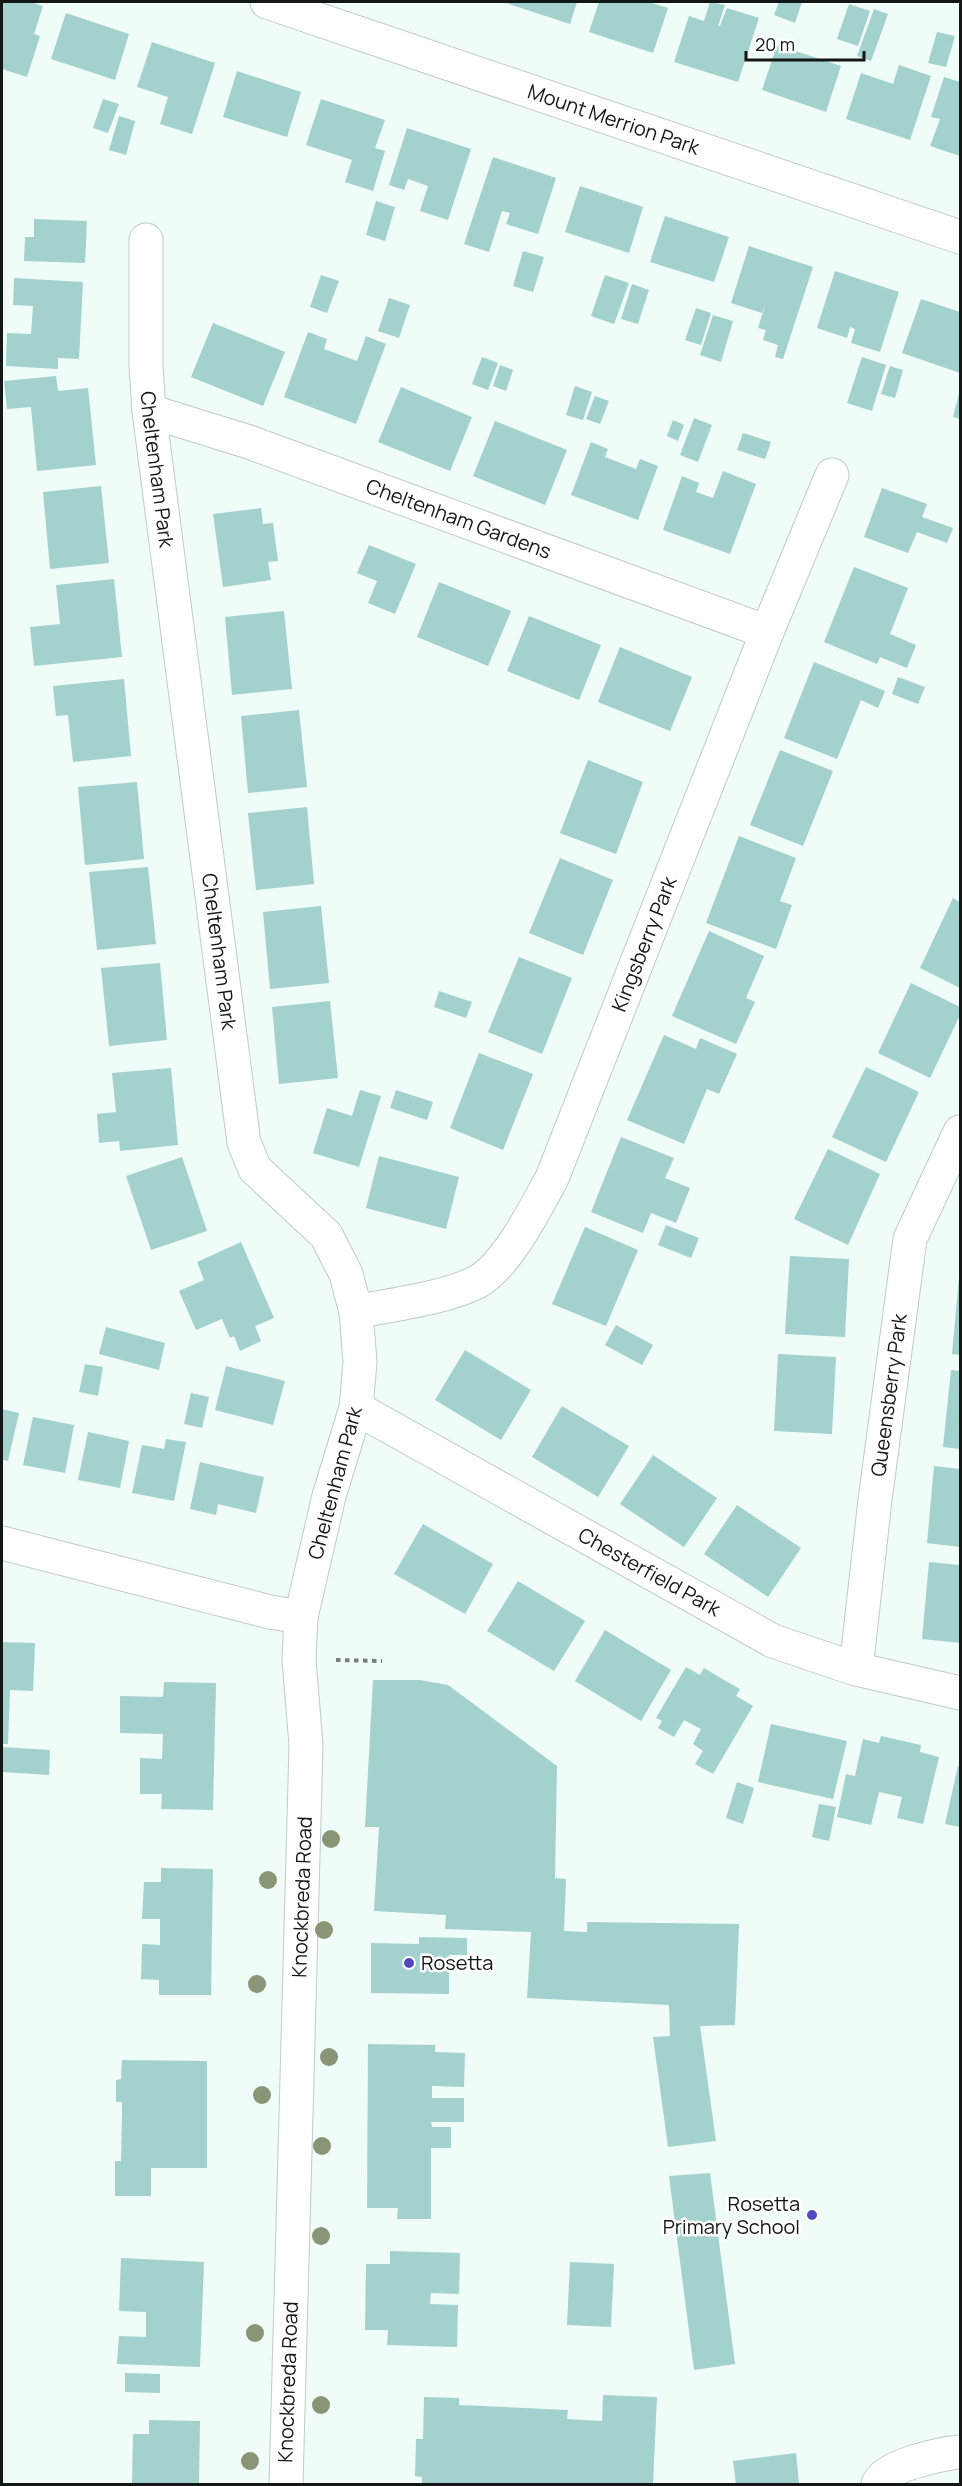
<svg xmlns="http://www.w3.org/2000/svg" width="962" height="2486" font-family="Manrope,sans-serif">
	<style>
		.building { fill: #a3d1ce }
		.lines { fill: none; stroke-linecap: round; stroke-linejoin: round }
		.minor-casing { stroke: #c0cbc6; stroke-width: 35 }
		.path { stroke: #777e7b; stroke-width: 4; stroke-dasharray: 4.5 4.5; stroke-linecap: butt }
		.minor { stroke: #fff; stroke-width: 33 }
		.tree { fill: #899575 }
		.poi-dot { fill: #5549c1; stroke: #fff; stroke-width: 2 }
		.labels { text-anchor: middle; stroke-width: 5; stroke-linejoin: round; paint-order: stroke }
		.street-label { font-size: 20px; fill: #131715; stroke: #fff }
		.poi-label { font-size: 20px; fill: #131715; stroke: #fff; text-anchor: start }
	</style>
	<rect width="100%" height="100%" fill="#f0fcf7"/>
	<!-- building -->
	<g class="building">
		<path d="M2 2H31L43 6 34 34 40 36 27 77 2 69Z"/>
		<path d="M507 2H577L570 24 506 3Z"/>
		<path d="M599 2H649L668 8 653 53 589 32Z"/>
		<path d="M710 2 725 5 718 26H720L727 8 759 18 738 82 674 62 689 16 704 21Z"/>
		<path d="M779 2H802L795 23 774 15Z"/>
		<path d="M849 4 870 11 858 46 837 39Z"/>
		<path d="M874 9 888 14 871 61 857 56Z"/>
		<path d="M66 13 129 34 115 80 51 59Z"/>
		<path d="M937 32 955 36 946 67 928 63Z"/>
		<path d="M152 42 215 63 192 134 160 124 168 97 137 87Z"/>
		<path d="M777 45 841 66 826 112 762 90Z"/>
		<path d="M899 65 931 76 910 140 846 119 861 73 893 84Z"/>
		<path d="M237 71 301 92 287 137 223 117Z"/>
		<path d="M944 77 960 82V156L930 146 940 119 931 117Z"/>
		<path d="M103 99 119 104 108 133 93 128Z"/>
		<path d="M321 99 385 120 375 148 385 151 373 191 345 182 352 160 306 145Z"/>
		<path d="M119 116 135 121 126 155 109 150Z"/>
		<path d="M407 128 471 149 448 220 420 211 428 186 408 179 404 190 389 185Z"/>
		<path d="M493 157 556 178 538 234 506 224 510 213 502 211 489 252 464 244Z"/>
		<path d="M580 186 643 207 629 253 565 232Z"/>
		<path d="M376 201 395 207 385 241 366 235Z"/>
		<path d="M665 216 729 237 714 282 650 262Z"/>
		<path d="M34 219 87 221 85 263 24 261 25 237H34Z"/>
		<path d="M749 246 813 267 783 359 775 357 778 345 763 340 766 330 758 328 766 302 762 313 731 303Z"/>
		<path d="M523 251 544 257 533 292 513 286Z"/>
		<path d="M835 271 899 292 880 352 851 343 855 329 850 327 847 338 817 328Z"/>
		<path d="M321 275 339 281 327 313 310 307Z"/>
		<path d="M605 275 629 283 614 324 591 316Z"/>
		<path d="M14 278 83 282 79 359 58 358V369L6 366 7 333 31 334 33 306 13 305Z"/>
		<path d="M632 284 649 290 638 324 621 319Z"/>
		<path d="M389 298 410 305 399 338 378 331Z"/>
		<path d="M921 299 960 312V373L902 353Z"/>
		<path d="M696 308 711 313 701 345 685 340Z"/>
		<path d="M713 315 733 321 721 362 700 355Z"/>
		<path d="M213 323 285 352 263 406 191 377Z"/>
		<path d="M308 332 327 339 324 349 357 361 366 336 386 344 356 424 284 397Z"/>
		<path d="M482 357 498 363 488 390 472 384Z"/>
		<path d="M862 357 886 365 872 411 847 403Z"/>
		<path d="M500 365 513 370 506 391 493 386Z"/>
		<path d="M890 366 903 370 895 398 881 394Z"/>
		<path d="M56 376 58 391 88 388 96 465 37 471 31 407 7 409 4 381Z"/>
		<path d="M575 386 592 392 583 420 566 415Z"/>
		<path d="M401 387 472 417 450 471 378 442Z"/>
		<path d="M960 390V419L953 417Z"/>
		<path d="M595 396 609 401 600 424 586 419Z"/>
		<path d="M694 418 712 425 698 462 680 455Z"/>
		<path d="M673 420 684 425 678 441 667 436Z"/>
		<path d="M495 421 567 450 545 505 473 476Z"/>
		<path d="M743 433 771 442 765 459 737 450Z"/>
		<path d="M591 442 608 449 605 457 636 469 640 459 658 466 638 520 571 495Z"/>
		<path d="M723 471 756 484 730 554 663 530 682 476 699 483 696 492 713 498Z"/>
		<path d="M101 486 109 563 50 569 43 492Z"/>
		<path d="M882 488 927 504 922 517 953 528 947 543 917 532 908 553 864 537Z"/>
		<path d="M261 508 263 524 273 523 278 561 268 562 271 580 223 587 213 514Z"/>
		<path d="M369 545 416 564 395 614 368 603 377 581 357 573Z"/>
		<path d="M854 567 908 588 890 634 916 645 907 668 880 657 877 664 824 642Z"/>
		<path d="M114 579 122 657 34 666 30 627 60 624 56 585Z"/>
		<path d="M439 582 511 611 488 666 417 637Z"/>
		<path d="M284 611 292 689 232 695 225 617Z"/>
		<path d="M529 616 601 645 579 700 507 671Z"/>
		<path d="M620 647 692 677 670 731 598 702Z"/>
		<path d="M814 662 885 691 878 708 861 700 837 759 784 738Z"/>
		<path d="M898 677 925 687 918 704 892 694Z"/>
		<path d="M124 679 131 756 73 762 68 715 56 716 53 686Z"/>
		<path d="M299 710 307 787 248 793 241 716Z"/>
		<path d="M780 750 833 771 803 846 750 825Z"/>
		<path d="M588 760 643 782 616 854 560 833Z"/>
		<path d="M137 782 144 859 85 865 78 787Z"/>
		<path d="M307 807 314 884 256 890 248 813Z"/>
		<path d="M739 836 796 858 780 901 792 905 776 949 706 923Z"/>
		<path d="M560 858 613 880 583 955 529 933Z"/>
		<path d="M148 867 156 944 97 950 89 872Z"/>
		<path d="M953 898 960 902V988L920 968Z"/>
		<path d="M321 906 329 983 270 989 263 912Z"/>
		<path d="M709 931 764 956 746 998 755 1002 736 1044 672 1016Z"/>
		<path d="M519 957 572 978 542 1054 488 1032Z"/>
		<path d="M160 963 167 1040 109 1046 101 968Z"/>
		<path d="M911 983 960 1007V1015L930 1078 878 1053Z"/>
		<path d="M439 991 472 1002 466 1018 434 1007Z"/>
		<path d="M330 1001 338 1078 279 1084 272 1007Z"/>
		<path d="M664 1035 696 1049 700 1038 737 1054 719 1094 707 1089 684 1144 627 1120Z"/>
		<path d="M479 1053 533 1074 503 1150 450 1128Z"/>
		<path d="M866 1067 919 1092 886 1162 832 1137Z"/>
		<path d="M171 1068 178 1145 120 1151 119 1141 99 1143 97 1114 116 1112 112 1073Z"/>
		<path d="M360 1090 381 1096 359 1167 313 1153 327 1108 352 1116Z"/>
		<path d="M396 1090 433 1102 427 1120 390 1108Z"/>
		<path d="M621 1137 674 1158 665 1178 690 1188 676 1223 651 1213 643 1233 591 1212Z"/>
		<path d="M828 1149 880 1174 848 1245 794 1219Z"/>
		<path d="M379 1156 459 1177 446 1229 366 1208Z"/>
		<path d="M182 1157 207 1231 151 1250 126 1176Z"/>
		<path d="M666 1225 699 1238 691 1258 658 1245Z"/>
		<path d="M585 1227 638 1250 606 1326 552 1304Z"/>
		<path d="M241 1242 274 1318 255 1326 261 1341 240 1351 234 1336 230 1338 222 1319 196 1330 179 1291 204 1280 197 1262Z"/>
		<path d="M790 1256 849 1259 845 1337 785 1334Z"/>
		<path d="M959 1278H960V1355L952 1354Z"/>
		<path d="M616 1325 653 1345 642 1365 605 1345Z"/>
		<path d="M106 1327 165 1343 159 1370 99 1354Z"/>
		<path d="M465 1350 531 1390 501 1440 435 1400Z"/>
		<path d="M778 1354 836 1357 832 1434 774 1431Z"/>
		<path d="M85 1364 103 1367 98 1396 79 1392Z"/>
		<path d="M226 1366 285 1381 273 1425 215 1410Z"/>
		<path d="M951 1370 960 1371V1449L943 1447Z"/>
		<path d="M191 1393 209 1397 202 1428 184 1424Z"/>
		<path d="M562 1406 629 1446 598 1497 532 1457Z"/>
		<path d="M2 1409 19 1413 8 1461 2 1460Z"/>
		<path d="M33 1417 74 1425 65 1473 23 1465Z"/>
		<path d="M88 1432 129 1441 120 1488 78 1480Z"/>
		<path d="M166 1439 186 1442 174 1501 132 1493 142 1445 164 1449Z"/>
		<path d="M653 1455 717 1498 684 1547 620 1504Z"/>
		<path d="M200 1462 264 1477 256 1513 218 1504 216 1515 190 1509Z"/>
		<path d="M934 1466 960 1469V1547L927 1543Z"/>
		<path d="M737 1505 801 1548 768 1597 704 1554Z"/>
		<path d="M423 1524 493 1564 465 1614 394 1574Z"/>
		<path d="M929 1562 960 1565V1643L922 1639Z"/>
		<path d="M518 1581 585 1621 554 1671 487 1631Z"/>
		<path d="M605 1630 671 1670 641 1721 575 1681Z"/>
		<path d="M2 1642 35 1643 33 1691 10 1690 8 1744H2Z"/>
		<path d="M686 1667 700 1675 704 1668 724 1680 740 1689 736 1696 753 1706 713 1774 695 1764 703 1751 693 1744 701 1729 684 1720 674 1737 658 1728 662 1721 656 1718Z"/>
		<path d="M373 1680H420L448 1685 557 1766 555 1878 566 1879 564 1931 587 1932V1922L739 1924 735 2025 700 2026 716 2141 668 2147 653 2037 670 2036 669 2005 527 1998 531 1932 445 1929 446 1915 374 1911 379 1827H365Z"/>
		<path d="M164 1682 216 1683 213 1810 161 1809 162 1794H140V1758L162 1759 163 1734 120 1733V1696L163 1697Z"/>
		<path d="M771 1724 847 1741 833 1799 758 1782Z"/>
		<path d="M881 1736 921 1745 920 1752 939 1757 923 1824 897 1818 902 1797 879 1792 871 1825 837 1817 846 1774 855 1776 863 1739 879 1743Z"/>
		<path d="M2 1747 50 1750 49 1775 2 1772Z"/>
		<path d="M958 1766 960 1767V1827L945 1824Z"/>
		<path d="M737 1782 754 1788 743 1824 726 1818Z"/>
		<path d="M819 1804 836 1807 829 1841 812 1837Z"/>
		<path d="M161 1868 213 1869 211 1995H159V1980L141 1979 142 1944 160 1945V1919H142L144 1882H161Z"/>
		<path d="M419 1937 467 1938V1955H449V1994L371 1993V1943L419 1944Z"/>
		<path d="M368 2044 435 2045V2052L465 2053 464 2087 432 2086V2098H464V2122H431L432 2127H451V2148H431V2219H397L398 2208H367Z"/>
		<path d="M122 2060 207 2061V2168H151V2196H115V2161H121L122 2114V2102H116V2080L121 2079Z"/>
		<path d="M710 2173 735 2364 694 2370 669 2176Z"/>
		<path d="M390 2251 460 2253 459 2294 431 2293 430 2304 458 2305 457 2347 387 2345 388 2330H365L366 2264H390Z"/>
		<path d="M121 2258 204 2262 200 2367 117 2364 119 2336 146 2337V2312L119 2311Z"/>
		<path d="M570 2262 614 2264 611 2327 567 2325Z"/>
		<path d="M125 2373 160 2374V2393L125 2392Z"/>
		<path d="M603 2395 657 2397 653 2484H422V2477L415 2476 416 2439H423L424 2397 459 2398V2405L568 2410 567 2419 602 2421Z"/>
		<path d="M149 2420 200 2421 199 2484H132L133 2434H149Z"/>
		<path d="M796 2453 799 2484H736L733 2461Z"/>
	</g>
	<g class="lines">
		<!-- minor casing -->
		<g class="minor-casing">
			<g id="minor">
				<path id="s1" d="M267 2 960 237"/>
				<path id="s2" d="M146 240V366L149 411 244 1143 255 1169 326 1235 346 1274 356 1312 360 1362 356 1408 329 1496 301 1617"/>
				<path id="s3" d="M149 411 249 442 767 632"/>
				<path id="s4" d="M356 1312C394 1304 443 1299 477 1282 507 1266 536 1207 552 1178L767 632 832 475"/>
				<path id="s5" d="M356 1408 773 1641 856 1669 960 1693"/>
				<path d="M2 1543 270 1612 301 1617 299 1660 306 1745 286 2484"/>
				<path id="s6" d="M856 1669 875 1500 910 1239 960 1132"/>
				<path d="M878 2484C885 2465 941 2454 960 2452"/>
			</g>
		</g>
		<!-- path -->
		<path class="path" d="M336 1660 382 1661"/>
		<!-- minor -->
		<use href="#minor" class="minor"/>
	</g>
	<!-- trees -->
	<g class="tree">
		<circle cx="331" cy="1839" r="9"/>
		<circle cx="268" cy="1880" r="9"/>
		<circle cx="324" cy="1930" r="9"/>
		<circle cx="257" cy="1984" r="9"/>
		<circle cx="329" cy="2057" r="9"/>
		<circle cx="262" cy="2095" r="9"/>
		<circle cx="322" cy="2146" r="9"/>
		<circle cx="321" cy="2236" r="9"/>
		<circle cx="255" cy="2333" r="9"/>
		<circle cx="321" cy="2405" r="9"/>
		<circle cx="250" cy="2461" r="9"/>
	</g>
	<!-- markers -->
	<g class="poi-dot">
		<circle cx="409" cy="1963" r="6"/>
		<circle cx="812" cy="2215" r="6"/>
	</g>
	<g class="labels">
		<!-- street labels -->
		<g class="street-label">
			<text dy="7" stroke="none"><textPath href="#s1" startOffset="366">Mount Merrion Park</textPath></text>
			<text dy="7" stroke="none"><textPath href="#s2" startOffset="230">Cheltenham Park</textPath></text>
			<text dy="7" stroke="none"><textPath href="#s3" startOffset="328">Cheltenham Gardens</textPath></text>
			<text dy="7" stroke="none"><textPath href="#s4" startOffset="506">Kingsberry Park</textPath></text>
			<text dy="7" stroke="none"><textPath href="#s2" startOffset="716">Cheltenham Park</textPath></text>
			<text dy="7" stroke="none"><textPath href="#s6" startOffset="276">Queensberry Park</textPath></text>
			<text transform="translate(335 1483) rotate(-75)" y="7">Cheltenham Park</text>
			<text dy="7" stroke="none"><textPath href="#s5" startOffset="336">Chesterfield Park</textPath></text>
			<text transform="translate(302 1897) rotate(-88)" y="7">Knockbreda Road</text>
			<text transform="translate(288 2382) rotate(-88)" y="7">Knockbreda Road</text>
		</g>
		<!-- poi labels -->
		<g class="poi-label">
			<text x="421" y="1970">Rosetta</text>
			<text x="800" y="2211" text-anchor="end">Rosetta<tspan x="800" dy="23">Primary School</tspan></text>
		</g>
	</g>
	<!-- border -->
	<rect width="962" height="2486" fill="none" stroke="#131715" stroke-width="6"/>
	<!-- scale -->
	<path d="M746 51v9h118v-9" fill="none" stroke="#131715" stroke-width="3"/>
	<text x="755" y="51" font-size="18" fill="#131715" stroke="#ffffff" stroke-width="4.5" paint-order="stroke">20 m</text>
</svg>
